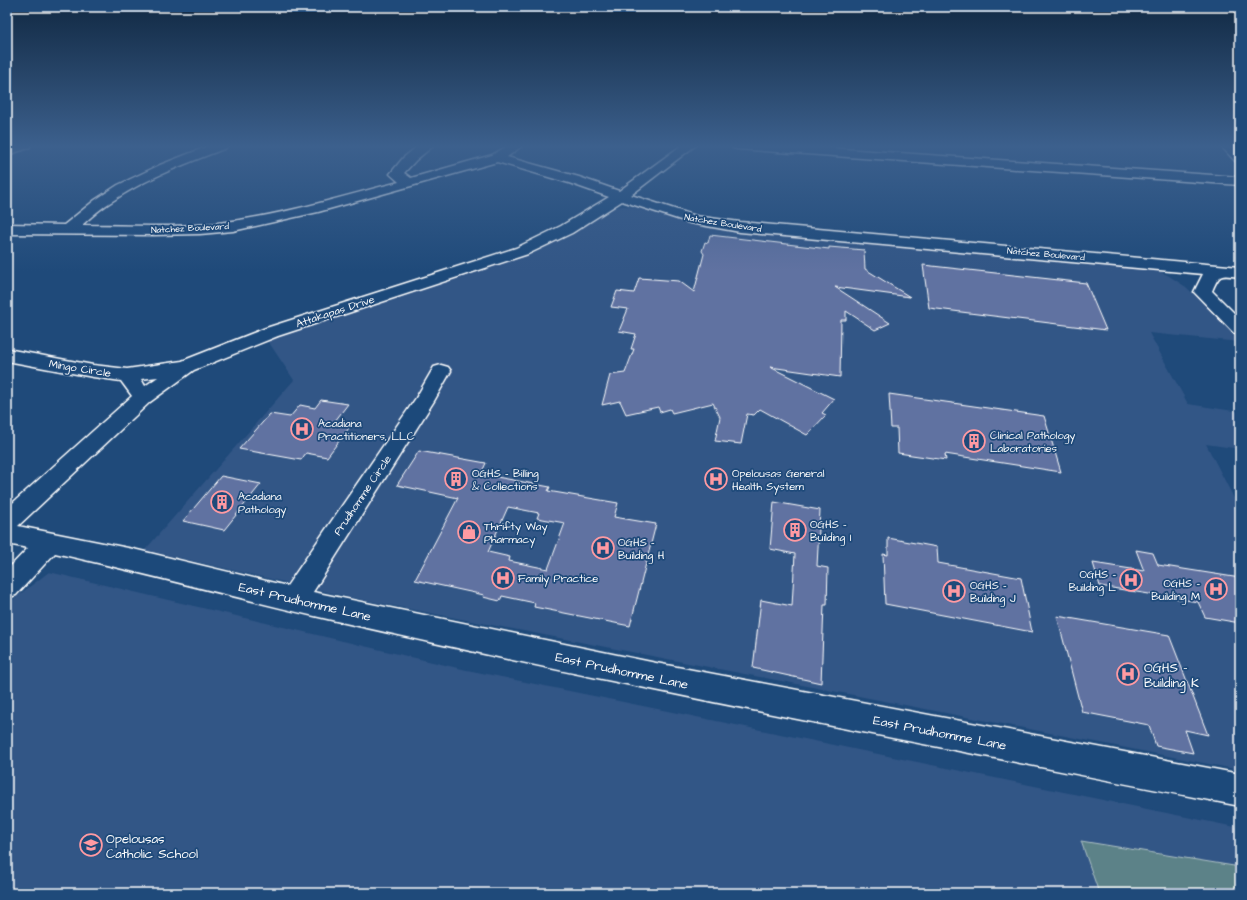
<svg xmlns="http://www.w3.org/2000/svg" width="1247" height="900" font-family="'Architects Daughter',sans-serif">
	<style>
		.built { fill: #335686 }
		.green { fill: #5b8288; stroke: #adc0c4 }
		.building { fill: #6172a1; stroke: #fff; fill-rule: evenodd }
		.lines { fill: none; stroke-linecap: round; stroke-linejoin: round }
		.minor-casing { stroke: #fff; stroke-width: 3 }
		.major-casing { stroke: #fff; stroke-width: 3 }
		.minor { fill: #1f4a7a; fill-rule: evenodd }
		.major { fill: #6d7d8c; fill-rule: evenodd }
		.labels { text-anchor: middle; stroke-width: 3.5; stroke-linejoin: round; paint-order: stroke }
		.far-street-label { font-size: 9px; fill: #fff; stroke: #1f4a7a }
		.street-label { font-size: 11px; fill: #fff; stroke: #1f4a7a }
		.poi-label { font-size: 11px; fill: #fff; stroke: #1f4a7a; text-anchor: start }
		.near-street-label { font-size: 13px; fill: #fff; stroke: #1f4a7a }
		.near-poi-label { font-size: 13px; fill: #fff; stroke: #1f4a7a; text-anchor: start }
	</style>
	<rect width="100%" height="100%" fill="#1f4a7a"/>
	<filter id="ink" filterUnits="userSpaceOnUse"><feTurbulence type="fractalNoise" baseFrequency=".025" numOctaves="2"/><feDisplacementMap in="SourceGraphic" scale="8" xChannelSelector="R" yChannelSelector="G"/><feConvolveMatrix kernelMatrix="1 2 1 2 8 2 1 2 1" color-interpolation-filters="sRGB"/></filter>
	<g filter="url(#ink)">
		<!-- built -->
		<g class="built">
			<path d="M623 206 636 207 689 223 764 235 1131 266 1159 271 1169 276 1186 287 1240 338V342L1149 333 1188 404 1240 412V449L1206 444 1240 510V770L353 598 145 550 294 380 266 338 484 268 553 243 612 208Z"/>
			<path d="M49 572 462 669 1240 828V893H7V604Z"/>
		</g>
		<!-- green -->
		<path class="green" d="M1081 841 1240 867V893H1099Z"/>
		<!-- building -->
		<g class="building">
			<path d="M710 235 829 249V247L864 250 865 269 910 297 835 287 890 323 875 330 846 311V320H841L840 377 770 367 834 399 822 413 826 415 807 435 760 409 754 415 747 414 741 444 715 441 720 417 713 403 672 413 670 409 660 412 658 407 626 414 620 401 602 405 610 375 625 373 634 349H631L636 334 619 331 628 309 611 307 617 291 634 293 639 278 679 281 694 292 704 254 702 251 705 242 708 243Z"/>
			<path d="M923 265 1086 283 1106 330 929 308Z"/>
			<path d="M889 394 1044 416 1061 472 945 454 946 460 898 453 897 428H891Z"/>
			<path d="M321 400 348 404 335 421 352 424 327 457 306 453 301 460 239 449 270 414 290 417 300 405 315 408Z"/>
			<path d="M419 451 486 463 481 474 550 487 548 491 618 503 614 517 656 524 630 626 534 607 535 603 502 596 500 601 483 597 484 595 415 580 458 498 397 485ZM508 507 539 513 537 518 565 523 548 569 509 561 510 557 488 552Z"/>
			<path d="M221 476 261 484 224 530 183 521Z"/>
			<path d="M774 502 820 510 817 566 828 568 827 605H824L821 683 753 668 761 600 792 606 795 554 770 549Z"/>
			<path d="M888 538 937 547 938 563 1021 578 1032 632 885 604 883 554 888 555Z"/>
			<path d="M1136 550 1153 553 1158 565 1240 578V623L1205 617 1198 602 1100 586 1093 563 1144 571Z"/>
			<path d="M1057 616 1169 635 1208 735 1185 730 1193 753 1156 746 1149 725 1082 712Z"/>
		</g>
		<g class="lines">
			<!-- minor casing -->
			<g class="minor-casing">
				<g id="minor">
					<path d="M211 145H228L226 148C188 163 148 177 114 200 102 207 92 216 82 225 132 225 184 229 233 221 289 213 344 196 399 182L390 174 403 158 419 145H434L416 160 404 173 411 178 492 155 509 145H523L507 157 579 177 619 191 682 145H696L631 195 696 216 740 222 1240 267V277C1221 275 1220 272 1212 291L1240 319V334L1234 333 1194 292 1203 274 740 232 690 223 622 201 572 233 528 254 278 336 194 370 150 402 18 526 133 549 287 586 416 398 434 367 441 365 448 367 451 371 434 401 313 592 656 663 1240 774V806C941 747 642 691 345 623 248 601 152 575 55 553L16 595 7 598V570L28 548 7 544V508L132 396 121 381 93 377 7 361V349L93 365 127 369 182 361 266 328 516 248 561 226 609 197 569 183 497 162 318 212 233 231 200 234 153 235 7 234V224L64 225 95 200 118 185 160 165ZM158 377 145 386 141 379Z"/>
					<path d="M731 145H788L1240 177V185L737 149 733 148Z"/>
					<path d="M1220 145H1233L1240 151V162L1235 161Z"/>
				</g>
			</g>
			<!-- major casing -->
			<g class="major-casing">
				<path id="major" d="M13 145H31L29 148 7 155V147Z"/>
			</g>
			<!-- minor -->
			<use href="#minor" class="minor"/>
			<!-- major -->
			<use href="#major" class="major"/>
		</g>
	</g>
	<!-- sky -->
	<linearGradient id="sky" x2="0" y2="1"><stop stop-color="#112943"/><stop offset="0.54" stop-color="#3c608d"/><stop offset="1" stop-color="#3c608d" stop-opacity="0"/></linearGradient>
	<rect width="1247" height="271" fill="url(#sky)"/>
	<!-- icons -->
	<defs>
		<g id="hospital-ring" transform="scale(1.15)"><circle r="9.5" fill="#1f4a7a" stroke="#ff9aa2" stroke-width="1.5"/><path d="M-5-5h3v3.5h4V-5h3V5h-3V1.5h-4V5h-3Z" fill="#ff9aa2"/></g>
		<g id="building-ring" transform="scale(1.15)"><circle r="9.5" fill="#1f4a7a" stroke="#ff9aa2" stroke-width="1.5"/><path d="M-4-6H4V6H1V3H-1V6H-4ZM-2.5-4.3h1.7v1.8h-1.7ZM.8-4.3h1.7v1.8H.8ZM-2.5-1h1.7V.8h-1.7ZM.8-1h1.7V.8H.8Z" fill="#ff9aa2"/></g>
		<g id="shop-ring" transform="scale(1.15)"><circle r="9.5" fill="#1f4a7a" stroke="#ff9aa2" stroke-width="1.5"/><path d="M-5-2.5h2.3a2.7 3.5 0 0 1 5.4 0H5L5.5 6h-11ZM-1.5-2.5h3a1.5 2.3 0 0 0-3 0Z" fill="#ff9aa2"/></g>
		<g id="school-ring" transform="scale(1.15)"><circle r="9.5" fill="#1f4a7a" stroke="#ff9aa2" stroke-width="1.5"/><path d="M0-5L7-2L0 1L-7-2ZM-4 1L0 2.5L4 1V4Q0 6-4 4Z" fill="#ff9aa2"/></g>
	</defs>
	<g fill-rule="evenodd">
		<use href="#hospital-ring" x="302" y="429"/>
		<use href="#building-ring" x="974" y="441"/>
		<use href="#building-ring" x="456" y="479"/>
		<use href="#hospital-ring" x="716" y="479"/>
		<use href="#building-ring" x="222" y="502"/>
		<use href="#building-ring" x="795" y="530"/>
		<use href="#shop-ring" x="469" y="532"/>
		<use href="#hospital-ring" x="603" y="548"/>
		<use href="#hospital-ring" x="503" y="578"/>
		<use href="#hospital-ring" x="1131" y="580"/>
		<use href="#hospital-ring" x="1216" y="589"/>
		<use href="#hospital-ring" x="954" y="591"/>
		<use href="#hospital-ring" x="1128" y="674"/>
		<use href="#school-ring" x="91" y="845"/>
	</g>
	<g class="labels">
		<!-- far-street labels -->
		<g class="far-street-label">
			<text transform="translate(723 223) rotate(9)" y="3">Natchez Boulevard</text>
			<text transform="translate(190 228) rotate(-3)" y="3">Natchez Boulevard</text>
			<text transform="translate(1046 254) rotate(5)" y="3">Natchez Boulevard</text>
		</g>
		<!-- street labels -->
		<g class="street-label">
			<text transform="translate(335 311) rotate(-18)" y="4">Attakapas Drive</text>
			<text transform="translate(80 368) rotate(9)" y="4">Mingo Circle</text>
			<text transform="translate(362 495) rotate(-56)" y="4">Prudhomme Circle</text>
		</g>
		<!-- poi labels -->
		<g class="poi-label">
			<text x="318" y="427">Acadiana<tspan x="318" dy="13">Practitioners, LLC</tspan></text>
			<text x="990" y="439">Clinical Pathology<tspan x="990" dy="13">Laboratories</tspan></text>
			<text x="472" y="477">OGHS - Billing<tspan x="472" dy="13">&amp; Collections</tspan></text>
			<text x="732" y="477">Opelousas General<tspan x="732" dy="13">Health System</tspan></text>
			<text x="238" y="500">Acadiana<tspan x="238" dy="13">Pathology</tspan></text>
			<text x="810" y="528">OGHS -<tspan x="810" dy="13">Building I</tspan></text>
			<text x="484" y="530">Thrifty Way<tspan x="484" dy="13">Pharmacy</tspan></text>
			<text x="618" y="546">OGHS -<tspan x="618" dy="13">Building H</tspan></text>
			<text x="1116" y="578" text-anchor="end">OGHS -<tspan x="1116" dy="13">Building L</tspan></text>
			<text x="518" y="582">Family Practice</text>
			<text x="1200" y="587" text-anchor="end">OGHS -<tspan x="1200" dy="13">Building M</tspan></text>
			<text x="970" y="589">OGHS -<tspan x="970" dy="13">Building J</tspan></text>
		</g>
		<!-- near-street labels -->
		<g class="near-street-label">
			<text transform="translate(305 601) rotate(13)" y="5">East Prudhomme Lane</text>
			<text transform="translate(622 670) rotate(12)" y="5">East Prudhomme Lane</text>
			<text transform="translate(940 732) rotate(11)" y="5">East Prudhomme Lane</text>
		</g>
		<!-- near-poi labels -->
		<g class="near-poi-label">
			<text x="1144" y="672">OGHS -<tspan x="1144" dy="15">Building K</tspan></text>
			<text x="106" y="843">Opelousas<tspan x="106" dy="15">Catholic School</tspan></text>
		</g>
	</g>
	<!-- margin -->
	<rect width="1247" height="900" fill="none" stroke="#1f4a7a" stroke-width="24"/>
	<rect x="12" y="12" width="1223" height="876" fill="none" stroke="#fff" stroke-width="1.5" filter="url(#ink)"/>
</svg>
